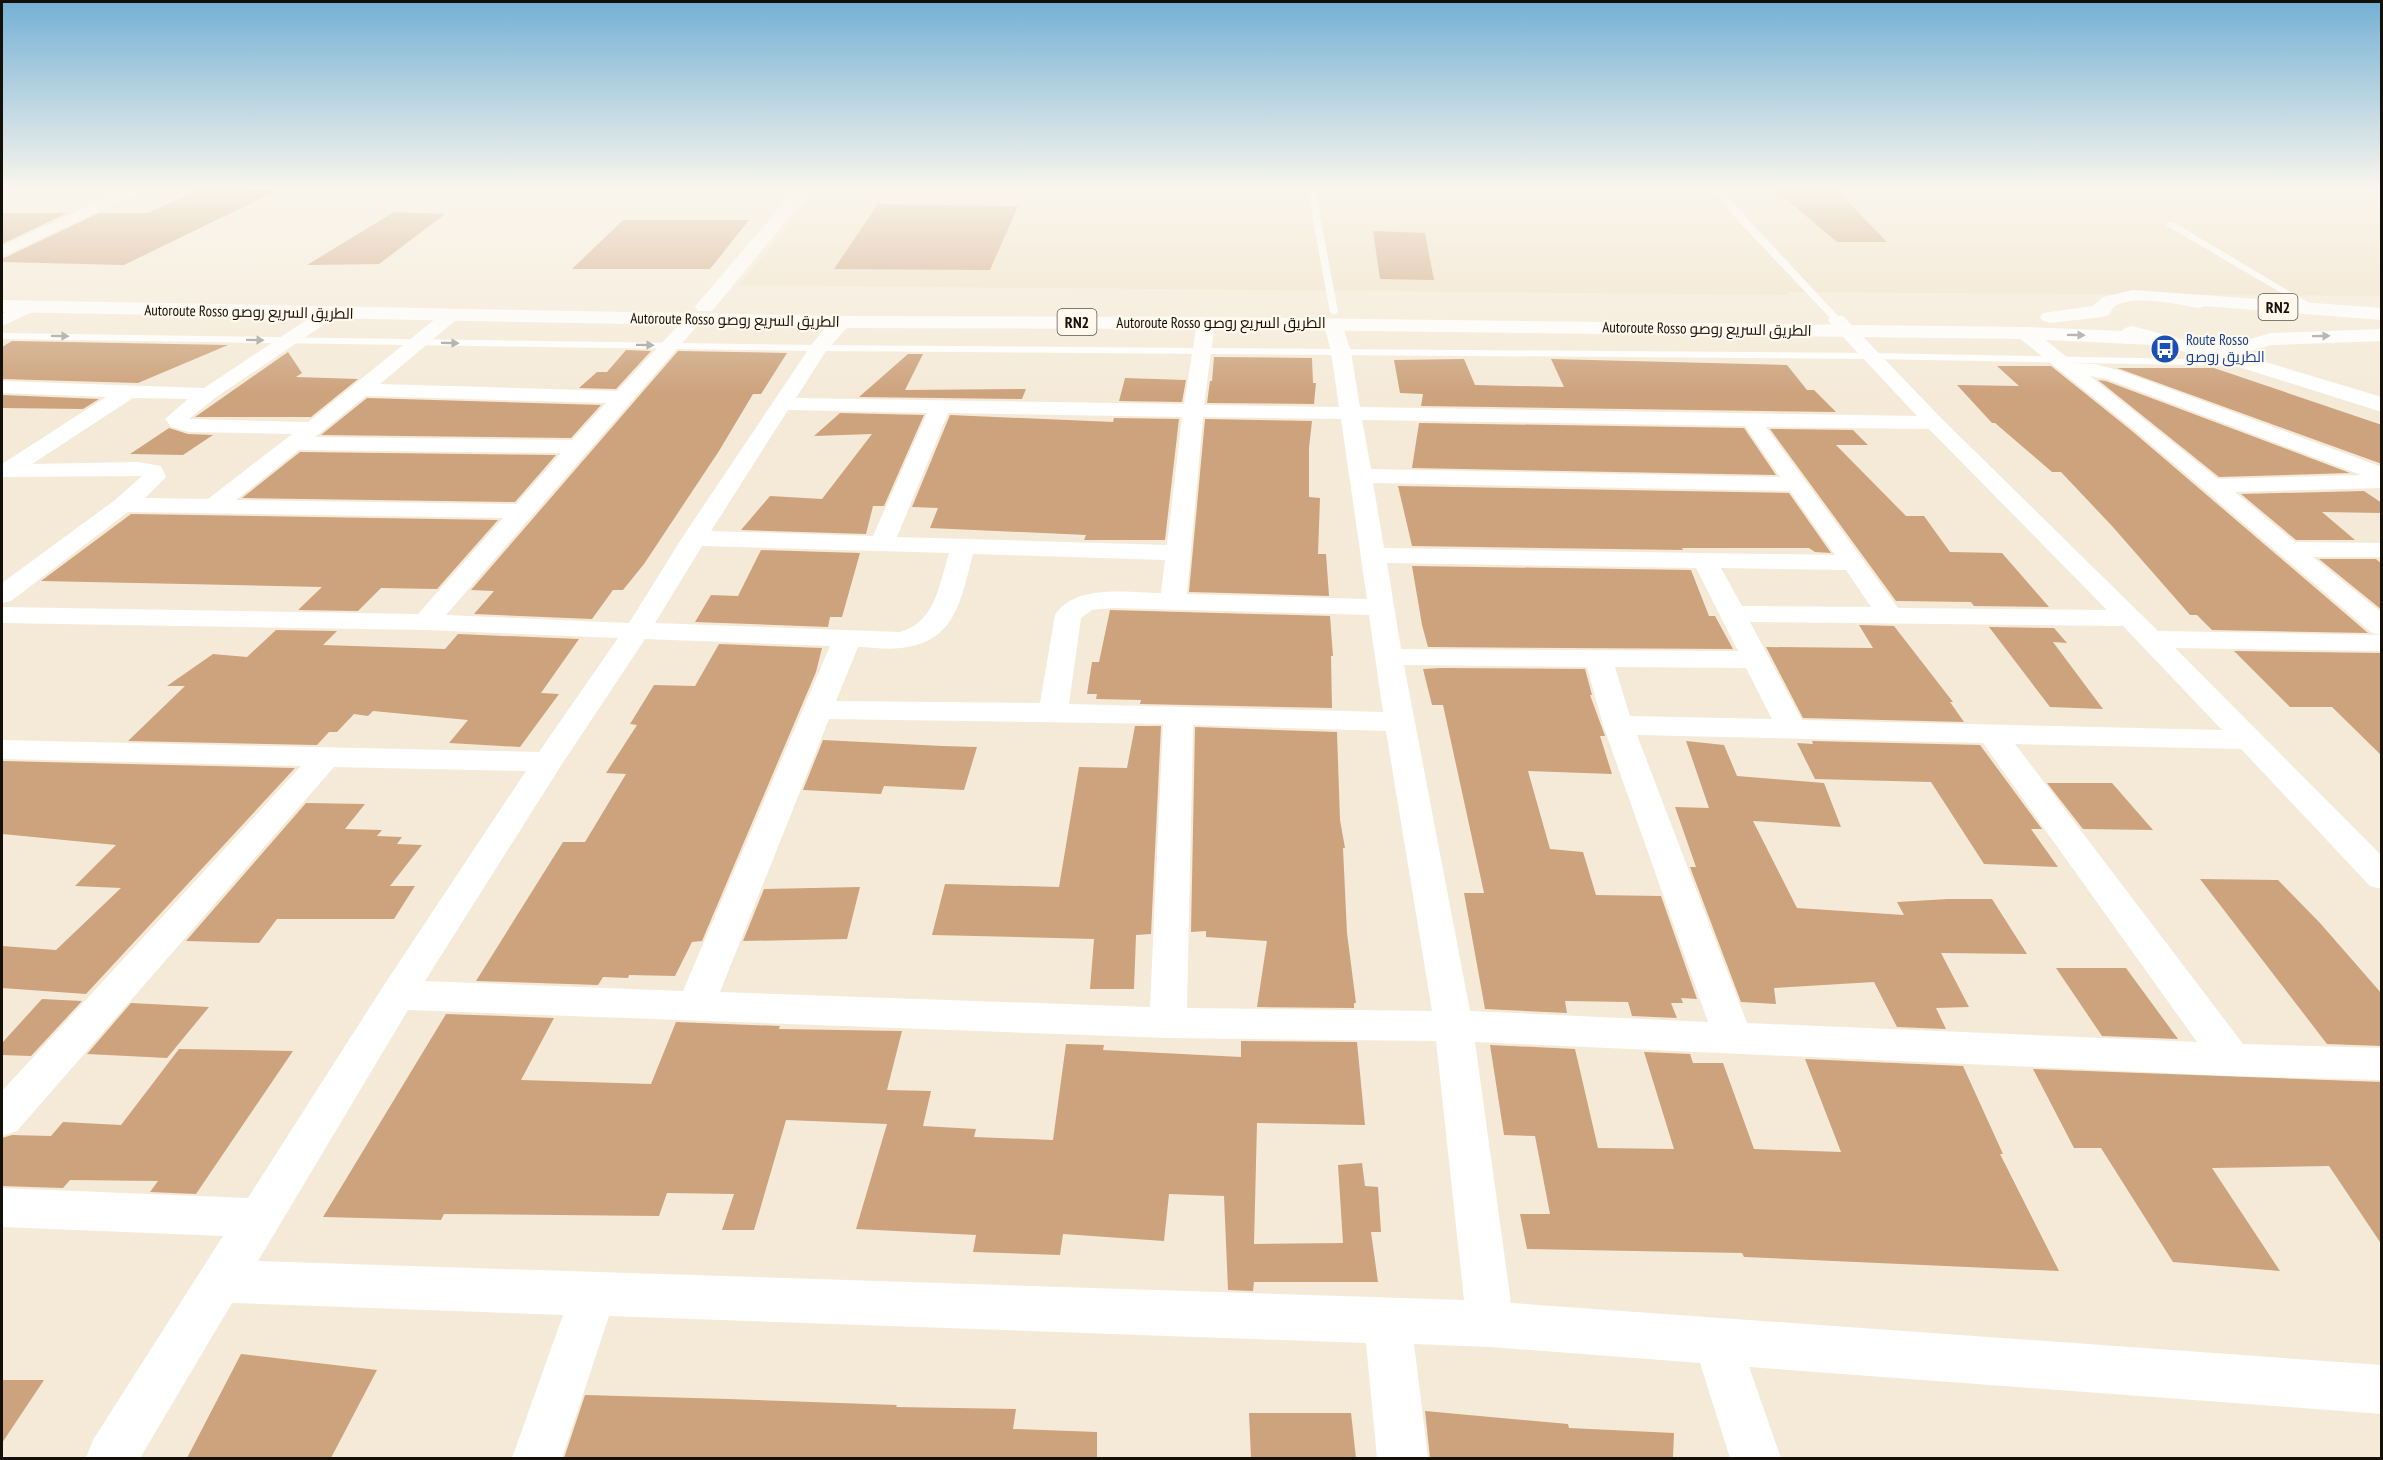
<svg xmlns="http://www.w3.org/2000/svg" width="2383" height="1460" font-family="'PT Sans Narrow',Cairo,sans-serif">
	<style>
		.built { fill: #f0e1c8 }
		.building { fill: #cda37d }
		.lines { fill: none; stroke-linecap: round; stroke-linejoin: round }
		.lane { fill: #fff; fill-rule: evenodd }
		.street { fill: #fff; fill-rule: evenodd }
		.secondary { fill: #fff; fill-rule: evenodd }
		.highway { fill: #fff; fill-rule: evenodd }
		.oneway { fill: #a19f9d }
		.labels { text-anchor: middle; stroke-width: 4.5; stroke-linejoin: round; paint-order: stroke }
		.far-street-label { font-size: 15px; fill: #131009; stroke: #fff8ed }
		.far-transit-label { font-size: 15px; fill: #164399; stroke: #fff8ed; text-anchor: start }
		.shield { fill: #fff8ed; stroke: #5a564d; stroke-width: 1.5 }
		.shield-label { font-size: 16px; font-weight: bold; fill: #131009 }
	</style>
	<rect width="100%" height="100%" fill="#f5ead8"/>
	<!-- built -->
	<path class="built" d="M819 188H2381V296L1788 292 1790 295 739 285Z"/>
	<!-- building -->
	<g class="building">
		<path d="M203 188 278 190 124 265 2 262V259L99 213H148Z"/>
		<path d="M1773 188H1835L1887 242H1837Z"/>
		<path d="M878 204 1018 206 990 270 834 269Z"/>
		<path d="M394 212 445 214 379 264 307 265Z"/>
		<path d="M2 213H67L2 244Z"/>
		<path d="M623 220H749L710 269H572Z"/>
		<path d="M1373 231 1425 233 1434 280 1380 279Z"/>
		<path d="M12 341 228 345 138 383 2 379V347Z"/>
		<path d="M626 350 651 351 616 389 579 388 597 372H607Z"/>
		<path d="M678 351 787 353 761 394H753L719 451 644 564 623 590H613L592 619 474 614 494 591 471 590Z"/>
		<path d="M288 352 302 373 296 377 358 379 311 417H195Z"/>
		<path d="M908 354H923L905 390 1026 389 1022 399 859 397Z"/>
		<path d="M1214 357 1312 358 1313 383H1316L1314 404 1207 403 1210 381H1212Z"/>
		<path d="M1464 359 1475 385 1564 387 1551 359 1787 365 1807 390H1814L1836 412 1421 406 1423 394 1400 393 1394 360Z"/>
		<path d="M1997 366H2051L2132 431 2368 633 2212 630 2197 615H2190L2112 526 2061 472H2052L1995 423H1992L1957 385 2019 386Z"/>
		<path d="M2117 368H2214L2382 425V464Z"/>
		<path d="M1125 378 1186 380 1182 402 1119 401Z"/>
		<path d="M2098 380 2106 381 2350 473 2219 477Z"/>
		<path d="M2 395 99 399 83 409 2 408Z"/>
		<path d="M367 398 601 405 571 438 321 435Z"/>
		<path d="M840 413 924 415 884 506H873L866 534 741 530 770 496 822 499 872 434 814 436Z"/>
		<path d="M950 415 1113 422 1114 418 1179 419 1165 540H1084L1086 535 930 528 938 508 912 507Z"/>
		<path d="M1205 419 1312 421 1309 448V497L1320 498 1318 554H1326L1329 596 1189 592Z"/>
		<path d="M1419 423 1744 428 1776 475 1412 468Z"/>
		<path d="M169 428 188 434 213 435 183 455 130 454Z"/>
		<path d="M1770 429 1853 430 1868 445H1836L1906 516H1924L1950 552 2002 553 2049 607 1974 606 1971 602 1896 601Z"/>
		<path d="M300 452 556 455 515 502 242 498Z"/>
		<path d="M1398 486 1789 493 1831 553 1815 552 1809 548H1682L1683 550 1412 546Z"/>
		<path d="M2364 491 2382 503V513L2322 512 2355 540H2296L2241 494Z"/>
		<path d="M131 514 498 520 437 589 381 588 358 611 298 610 322 587 41 581Z"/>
		<path d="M761 550 860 553 842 617H830L828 627 695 622 711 595 738 596Z"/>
		<path d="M2319 559H2376L2382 564V610Z"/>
		<path d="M1412 566 1691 570 1709 616H1715L1733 649 1428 647 1422 625Z"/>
		<path d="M1110 610 1330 616 1333 656H1331L1332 708 1140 704 1141 700 1096 699 1097 694H1087L1092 662H1099Z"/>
		<path d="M1859 625 1894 626 1953 702H1950L1964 722 1803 718 1766 647 1873 648Z"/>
		<path d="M1989 627 2054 628 2067 643 2053 642 2103 709 2050 707Z"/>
		<path d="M276 630 337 631 323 645 445 649 458 634 579 639 541 693 559 694 520 747 449 743 468 720 373 711 368 716 354 714 337 732H329L317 745 128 741 185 686H167L213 654 247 657Z"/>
		<path d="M719 644 822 648 816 672 702 941 692 942 675 976 629 975 628 978 603 977 598 985 476 981 563 842H585L626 774 606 773 637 725 630 724 654 685 695 686Z"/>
		<path d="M2234 651 2382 653V756L2332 707H2290Z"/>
		<path d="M1442 668 1585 669 1592 695H1590L1605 736H1600L1612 774 1528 771 1550 849 1583 852 1596 895 1661 896 1697 999 1681 998 1683 1003H1671L1677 1018 1632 1016 1628 1002 1565 1001 1567 1013 1485 1009 1464 893H1484L1443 705H1432L1423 669Z"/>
		<path d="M1135 726H1161L1151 934 1136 935 1134 989H1090L1094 939 932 935 945 884 1059 887 1079 767 1127 768Z"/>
		<path d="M1195 727 1337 732 1340 820 1345 848H1343L1347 933 1356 1003H1354V1008L1257 1007 1267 941 1206 937V931L1191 932Z"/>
		<path d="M823 740 942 746 977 747 964 790 884 786 881 794 803 790Z"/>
		<path d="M1686 741 1724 745 1737 776 1824 783 1841 827 1753 821 1797 908 1904 915 1897 902 1948 899H1992L2027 954 1941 953 1969 1007 1936 1008 1946 1029 1897 1027 1874 982 1774 988 1776 1004 1741 1002 1690 867H1696L1675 807 1709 808Z"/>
		<path d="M1812 741 1980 745 2042 829H2031L2058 867 1984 864 1931 782 1815 779 1797 743 1813 744Z"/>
		<path d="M2 761 295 768 86 994 2 988V946L56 950 121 888 75 886 116 845 2 834Z"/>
		<path d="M2047 783H2112L2153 830 2083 829Z"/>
		<path d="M306 803 365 804 345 829 382 830 377 836 402 837 397 844 422 845 390 886H415L394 919H277L259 943 186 941Z"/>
		<path d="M2200 879 2278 880 2320 923 2382 994V1046L2327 1044Z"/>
		<path d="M860 887 847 939 743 941 764 889Z"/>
		<path d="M2056 968H2126L2178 1039 2102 1036Z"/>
		<path d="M42 999 82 1001 31 1056 2 1055V1043Z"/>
		<path d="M131 1003 209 1007 167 1058 87 1054Z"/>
		<path d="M446 1014 554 1018 521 1080 651 1084 676 1022 780 1026 779 1029 902 1031 887 1090 931 1091 923 1126 976 1129 974 1137 1053 1140 1066 1044 1104 1045 1103 1050 1241 1057V1041L1357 1042 1365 1125 1257 1123 1254 1244 1343 1243 1338 1165 1362 1163 1365 1186 1378 1187 1381 1232H1371L1378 1282H1254L1253 1291 1228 1290 1224 1196 1169 1194 1164 1241 1063 1234 1060 1255 973 1252 976 1235 856 1229 887 1124 786 1120 754 1230H722L734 1194 667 1193 659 1216 444 1214 441 1220 323 1217Z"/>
		<path d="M1490 1045 1575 1049 1598 1148 1674 1149 1644 1052 1690 1054 1693 1063H1723L1754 1149 1841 1152 1805 1059 1963 1066 2003 1154H2000L2059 1271 1744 1257 1742 1253 1527 1249 1520 1214H1550L1535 1136 1504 1135Z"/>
		<path d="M179 1049 293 1051 196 1194 150 1192 158 1181 70 1180 63 1188 2 1186V1138L12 1135 51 1136 63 1122 121 1125Z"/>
		<path d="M2033 1069 2382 1082V1245L2329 1166 2212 1168 2280 1271 2173 1262 2101 1148H2074Z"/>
		<path d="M241 1354 377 1370 331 1458H187Z"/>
		<path d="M2 1380H44L2 1443Z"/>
		<path d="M585 1395 729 1399 897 1405 896 1407 1016 1409 1013 1429 1097 1432V1458H564Z"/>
		<path d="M1425 1411 1568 1424 1569 1428 1674 1433 1673 1458H1430Z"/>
		<path d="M1249 1413H1351L1356 1458H1251Z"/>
	</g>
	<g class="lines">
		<!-- lane -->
		<g class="lane">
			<path d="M1307 188H1315L1338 312 1334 315 1330 312Z"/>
			<path d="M1712 188H1719L1840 318V322H1834L1739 222Z"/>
			<path d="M2167 222H2173L2321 310 2314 312 2167 226Z"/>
			<path d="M2 333 819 345 1871 353 2242 360 2247 363 2242 366 1871 359 819 351 2 339Z"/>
		</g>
		<!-- street -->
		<g class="street">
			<path d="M128 188H148L2 257V246Z"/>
			<path d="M31 301 37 302 40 306 37 310 2 326V314Z"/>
			<path d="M329 308 335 309 338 313 335 317 215 398 189 419 308 422 445 311H457L460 315 457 319 380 384 617 391 688 315H700L703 319 446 615 629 623 682 538 812 344C822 333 833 314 849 318L852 322 826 351 796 398 1184 404 1197 323 1200 319H1212L1215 323 1204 405 1339 407 1331 352 1324 324 1327 320H1339L1342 324 1351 352 1360 407 1917 416 1831 324 1828 320 1831 316H1843L1942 419 2158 631 2380 635 2372 633 2133 429 2018 337 2016 333 2018 329H2032L2074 363 2095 364 2121 371 2382 467V488L2235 492 2295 542 2382 543V557H2313L2382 613V651L2175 648 2382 856V889L2370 886 2241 749 2015 744 2243 1044 2382 1048V1080L2232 1076 1475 1042 1511 1303 2382 1365V1414L1749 1367 1781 1458H1730L1700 1363 1490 1347 1414 1344 1428 1458H1377L1366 1343 609 1316 562 1458H512L563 1315 232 1303 140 1458H86L93 1440 223 1236 2 1227V1188L248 1198 384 985 526 771 334 767 17 1131 2 1136V1091L301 766 2 759V740L539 752 618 638 425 630 2 623V607L418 614 503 518 128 512 11 601 2 603V583L115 500 142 476 2 477V464L106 397 2 393V381L204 388 323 309ZM2090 376 2107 379 2361 475 2218 479ZM366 396 606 403 572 440 315 437ZM133 398 188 399 165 419 171 427 189 432 292 434 208 499 145 498 166 477 161 466 138 462 32 464ZM788 410 927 413 873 536 711 531ZM948 413 1182 417 1167 545 897 537ZM1203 417 1341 419 1367 599 1187 594ZM1362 420 1745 426 1780 477 1371 469ZM1766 427 1929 429 2107 610 1898 608ZM299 450 561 453 516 504 236 500ZM1373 483 1790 491 1835 555 1384 548ZM702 546 949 553C939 584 936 622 900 632L655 623ZM973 554 1165 560 1161 593C1128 593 1076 583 1055 615L1040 703 836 701 858 647C871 647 886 650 900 648 956 643 961 599 973 554ZM1387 563 1696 568 1738 651 1401 649ZM1721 568 1846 570 1871 607 1742 606ZM1112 608 1369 615 1383 712 1069 704 1081 618 1092 610ZM1750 622 2123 626 2222 730 1802 720ZM645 639 830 646 683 991 425 981 562 764ZM1404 665 1587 667 1603 725 1708 1022 1470 1011ZM1615 667 1746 668 1772 719 1630 716ZM829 719 1163 724 1150 1007 720 992ZM1193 725 1386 731 1432 1011 1187 1008ZM1637 735 1983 743 2197 1042 1747 1023ZM408 1010 1168 1038 1436 1041 1464 1300 258 1261Z"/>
		</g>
		<!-- secondary -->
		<g class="secondary">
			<path d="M796 188H813L712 311H698L695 307 698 303Z"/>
			<path d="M2192 340 2382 397V412L2185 350 2182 346 2185 342Z"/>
		</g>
		<!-- highway -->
		<g class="highway">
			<path d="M2133 290 2382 308V320L2205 306 2198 308C2177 304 2137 295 2117 305 2112 307 2112 311 2109 315L2102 317 2050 323 2043 321 2040 317 2043 313 2093 306 2103 297Z"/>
			<path d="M2 300 843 316 1206 317 2025 327 2122 331 2125 328 2132 326 2185 340 2227 343 2240 342 2271 333 2382 329V341L2271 345 2241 354 2227 355 2185 352 2153 345 2025 339 1206 329 843 328 2 312Z"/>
		</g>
	</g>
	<!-- one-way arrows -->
	<defs><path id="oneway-solid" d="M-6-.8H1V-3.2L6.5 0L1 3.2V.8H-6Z" transform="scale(1.5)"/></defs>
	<g class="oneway">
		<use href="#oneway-solid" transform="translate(2076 335) rotate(1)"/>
		<use href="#oneway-solid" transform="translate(60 336) rotate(1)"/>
		<use href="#oneway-solid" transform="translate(2321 336) rotate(-1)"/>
		<use href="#oneway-solid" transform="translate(255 340) rotate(1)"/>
		<use href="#oneway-solid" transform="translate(450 343) rotate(1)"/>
		<use href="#oneway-solid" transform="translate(645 345) rotate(1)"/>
	</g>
	<!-- sky -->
	<linearGradient id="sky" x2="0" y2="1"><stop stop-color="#74b0d5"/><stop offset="0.48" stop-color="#faf6ed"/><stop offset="1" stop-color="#faf6ed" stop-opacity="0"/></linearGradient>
	<rect width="2383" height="393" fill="url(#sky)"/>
	<!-- icons -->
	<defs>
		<g id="bus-disc" transform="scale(1.5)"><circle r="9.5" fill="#1a4fb4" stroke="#fff8ed"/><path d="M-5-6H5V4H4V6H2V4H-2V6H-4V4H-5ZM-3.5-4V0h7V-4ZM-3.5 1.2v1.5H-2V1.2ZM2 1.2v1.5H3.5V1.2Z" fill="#fff"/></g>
	</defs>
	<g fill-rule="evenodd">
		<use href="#bus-disc" x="2165" y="349"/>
	</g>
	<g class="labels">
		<!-- far-street labels -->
		<g class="far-street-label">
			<text transform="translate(249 312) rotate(1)" y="5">Autoroute Rosso الطريق السريع روصو</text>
			<text transform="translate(735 320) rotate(1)" y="5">Autoroute Rosso الطريق السريع روصو</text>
			<text x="1221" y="328">Autoroute Rosso الطريق السريع روصو</text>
			<text transform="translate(1707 329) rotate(1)" y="5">Autoroute Rosso الطريق السريع روصو</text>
		</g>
		<!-- far-transit labels -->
		<g class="far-transit-label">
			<text x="2186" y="345">Route Rosso<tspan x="2186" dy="17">الطريق روصو</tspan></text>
		</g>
		<!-- shield labels -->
		<g class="shield">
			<rect x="2258.5" y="294" width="39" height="26" rx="4.5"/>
			<rect x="1057.5" y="309" width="39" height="26" rx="4.5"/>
		</g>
		<g class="shield-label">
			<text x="2278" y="313">RN2</text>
			<text x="1077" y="328">RN2</text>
		</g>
	</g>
	<!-- border -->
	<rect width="2383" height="1460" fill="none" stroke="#131009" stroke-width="6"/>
</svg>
